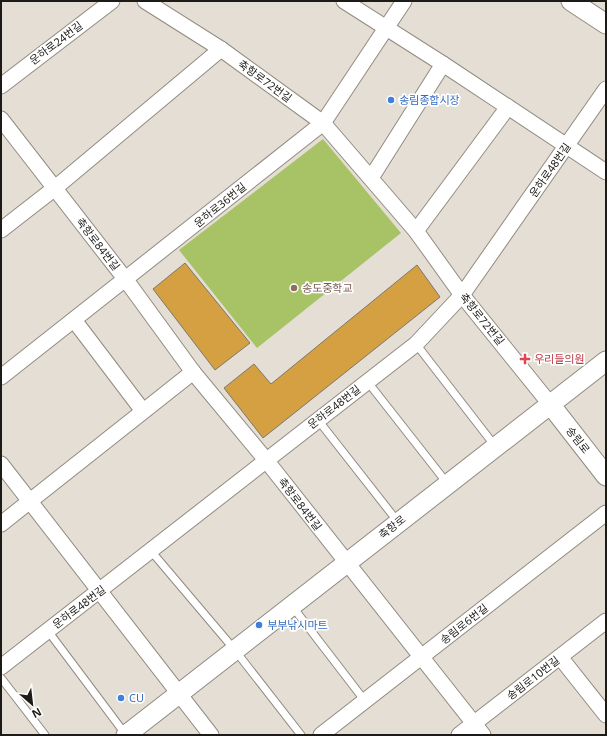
<svg xmlns="http://www.w3.org/2000/svg" width="607" height="736" font-family="'Noto Sans','Noto Sans KR',sans-serif">
	<style>
		.green { fill: #a7c365 }
		.building { fill: #d5a041; stroke: #7c776e }
		.lines { fill: none; stroke-linecap: round; stroke-linejoin: round }
		.service-casing { stroke: #918b82; stroke-width: 9 }
		.minor-casing { stroke: #918b82; stroke-width: 17 }
		.tertiary-casing { stroke: #918b82; stroke-width: 21 }
		.service { stroke: #fff; stroke-width: 7 }
		.minor { stroke: #fff; stroke-width: 15 }
		.tertiary { stroke: #fff; stroke-width: 19 }
		.shop-dot { fill: #3f7fe0; stroke: #fff; stroke-width: 1.5 }
		.education-dot { fill: #8d6e63; stroke: #fff; stroke-width: 1.5 }
		.health-dot { fill: #e0444e; stroke: #fff; stroke-width: 1.5 }
		.labels { text-anchor: middle; stroke-width: 3.5; stroke-linejoin: round; paint-order: stroke }
		.street-label { font-size: 11px; fill: #1d1b17; stroke: #fff }
		.shop-label { font-size: 11px; fill: #366cbe; stroke: #fff; text-anchor: start }
		.education-label { font-size: 11px; fill: #785e54; stroke: #fff; text-anchor: start }
		.health-label { font-size: 11px; fill: #be3a42; stroke: #fff; text-anchor: start }
	</style>
	<rect width="100%" height="100%" fill="#e4ded4"/>
	<!-- green -->
	<path class="green" d="M323 139 401 233 257 348 179 250Z"/>
	<!-- building -->
	<g class="building">
		<path d="M185 263 250 343 215 370 153 289Z"/>
		<path d="M417 265 440 297 263 438 224 388 254 364 271 384Z"/>
	</g>
	<g class="lines">
		<!-- service casing -->
		<g class="service-casing">
			<g id="service">
				<path d="M416 344 495 446"/>
				<path d="M367 381 447 483"/>
				<path d="M318 420 398 522"/>
				<path d="M151 551 234 649 301 735"/>
				<path d="M292 606 365 701"/>
				<path d="M48 631 126 735"/>
				<path d="M1 678 45 735"/>
			</g>
		</g>
		<!-- minor casing -->
		<g class="minor-casing">
			<g id="minor">
				<path d="M145 1 221 49 323 123 416 231 462 295 550 404"/>
				<path d="M344 1 443 64 606 172"/>
				<path d="M1 86 112 1"/>
				<path d="M1 119 126 280 193 372 266 460 483 735"/>
				<path d="M371 178 443 64"/>
				<path d="M1 230 55 188 221 49"/>
				<path d="M416 231 508 107"/>
				<path d="M74 320 143 411"/>
				<path d="M1 377 323 123 404 1"/>
				<path d="M1 464 211 735"/>
				<path d="M1 524 193 372"/>
				<path d="M560 657 606 715"/>
				<path d="M1 667 416 344 462 295 606 89"/>
				<path d="M321 735 606 513"/>
				<path d="M459 735 606 621"/>
			</g>
		</g>
		<!-- tertiary casing -->
		<g class="tertiary-casing">
			<g id="tertiary">
				<path d="M571 1 606 24"/>
				<path d="M550 404 606 476"/>
				<path d="M126 735 606 361"/>
			</g>
		</g>
		<!-- service -->
		<use href="#service" class="service"/>
		<!-- minor -->
		<use href="#minor" class="minor"/>
		<!-- tertiary -->
		<use href="#tertiary" class="tertiary"/>
	</g>
	<!-- markers -->
	<g class="shop-dot">
		<circle cx="391" cy="100" r="4"/>
		<circle cx="259" cy="625" r="4"/>
		<circle cx="121" cy="698" r="4"/>
	</g>
	<circle class="education-dot" cx="294" cy="288" r="4"/>
	<path class="health-dot" d="M523 353h4v4h4v4h-4v4h-4v-4h-4v-4h4z"/>
	<g class="labels">
		<!-- street labels -->
		<g class="street-label">
			<text transform="translate(56 43) rotate(-37)" y="4">운하로24번길</text>
			<text transform="translate(265 81) rotate(36)" y="4">축항로72번길</text>
			<text transform="translate(550 170) rotate(-55)" y="4">운하로48번길</text>
			<text transform="translate(220 205) rotate(-39)" y="4">운하로36번길</text>
			<text transform="translate(98 244) rotate(52)" y="4">축항로84번길</text>
			<text transform="translate(482 319) rotate(51)" y="4">축항로72번길</text>
			<text transform="translate(334 407) rotate(-38)" y="4">운하로48번길</text>
			<text transform="translate(578 440) rotate(52)" y="4">송림로</text>
			<text transform="translate(300 504) rotate(52)" y="4">축항로84번길</text>
			<text transform="translate(392 527) rotate(-38)" y="4">축항로</text>
			<text transform="translate(79 607) rotate(-37)" y="4">운하로48번길</text>
			<text transform="translate(464 624) rotate(-38)" y="4">송림로6번길</text>
			<text transform="translate(533 678) rotate(-38)" y="4">송림로10번길</text>
		</g>
		<!-- shop labels -->
		<g class="shop-label">
			<text x="399" y="104">송림종합시장</text>
			<text x="267" y="629">부부낚시마트</text>
			<text x="129" y="702">CU</text>
		</g>
		<!-- education labels -->
		<g class="education-label">
			<text x="302" y="292">송도중학교</text>
		</g>
		<!-- health labels -->
		<g class="health-label">
			<text x="534" y="363">우리들의원</text>
		</g>
	</g>
	<!-- border -->
	<rect width="607" height="736" fill="none" stroke="#1d1b17" stroke-width="4"/>
	<!-- north arrow -->
	<g transform="translate(32 704) rotate(152)" stroke="#ffffff" stroke-width="3" paint-order="stroke">
	<path d="M0-3L7 15L0 10L-7 15Z" fill="#1d1b17"/>
	<text y="-6" font-size="11" font-weight="bold" text-anchor="middle" fill="#1d1b17">N</text>
	</g>
</svg>
